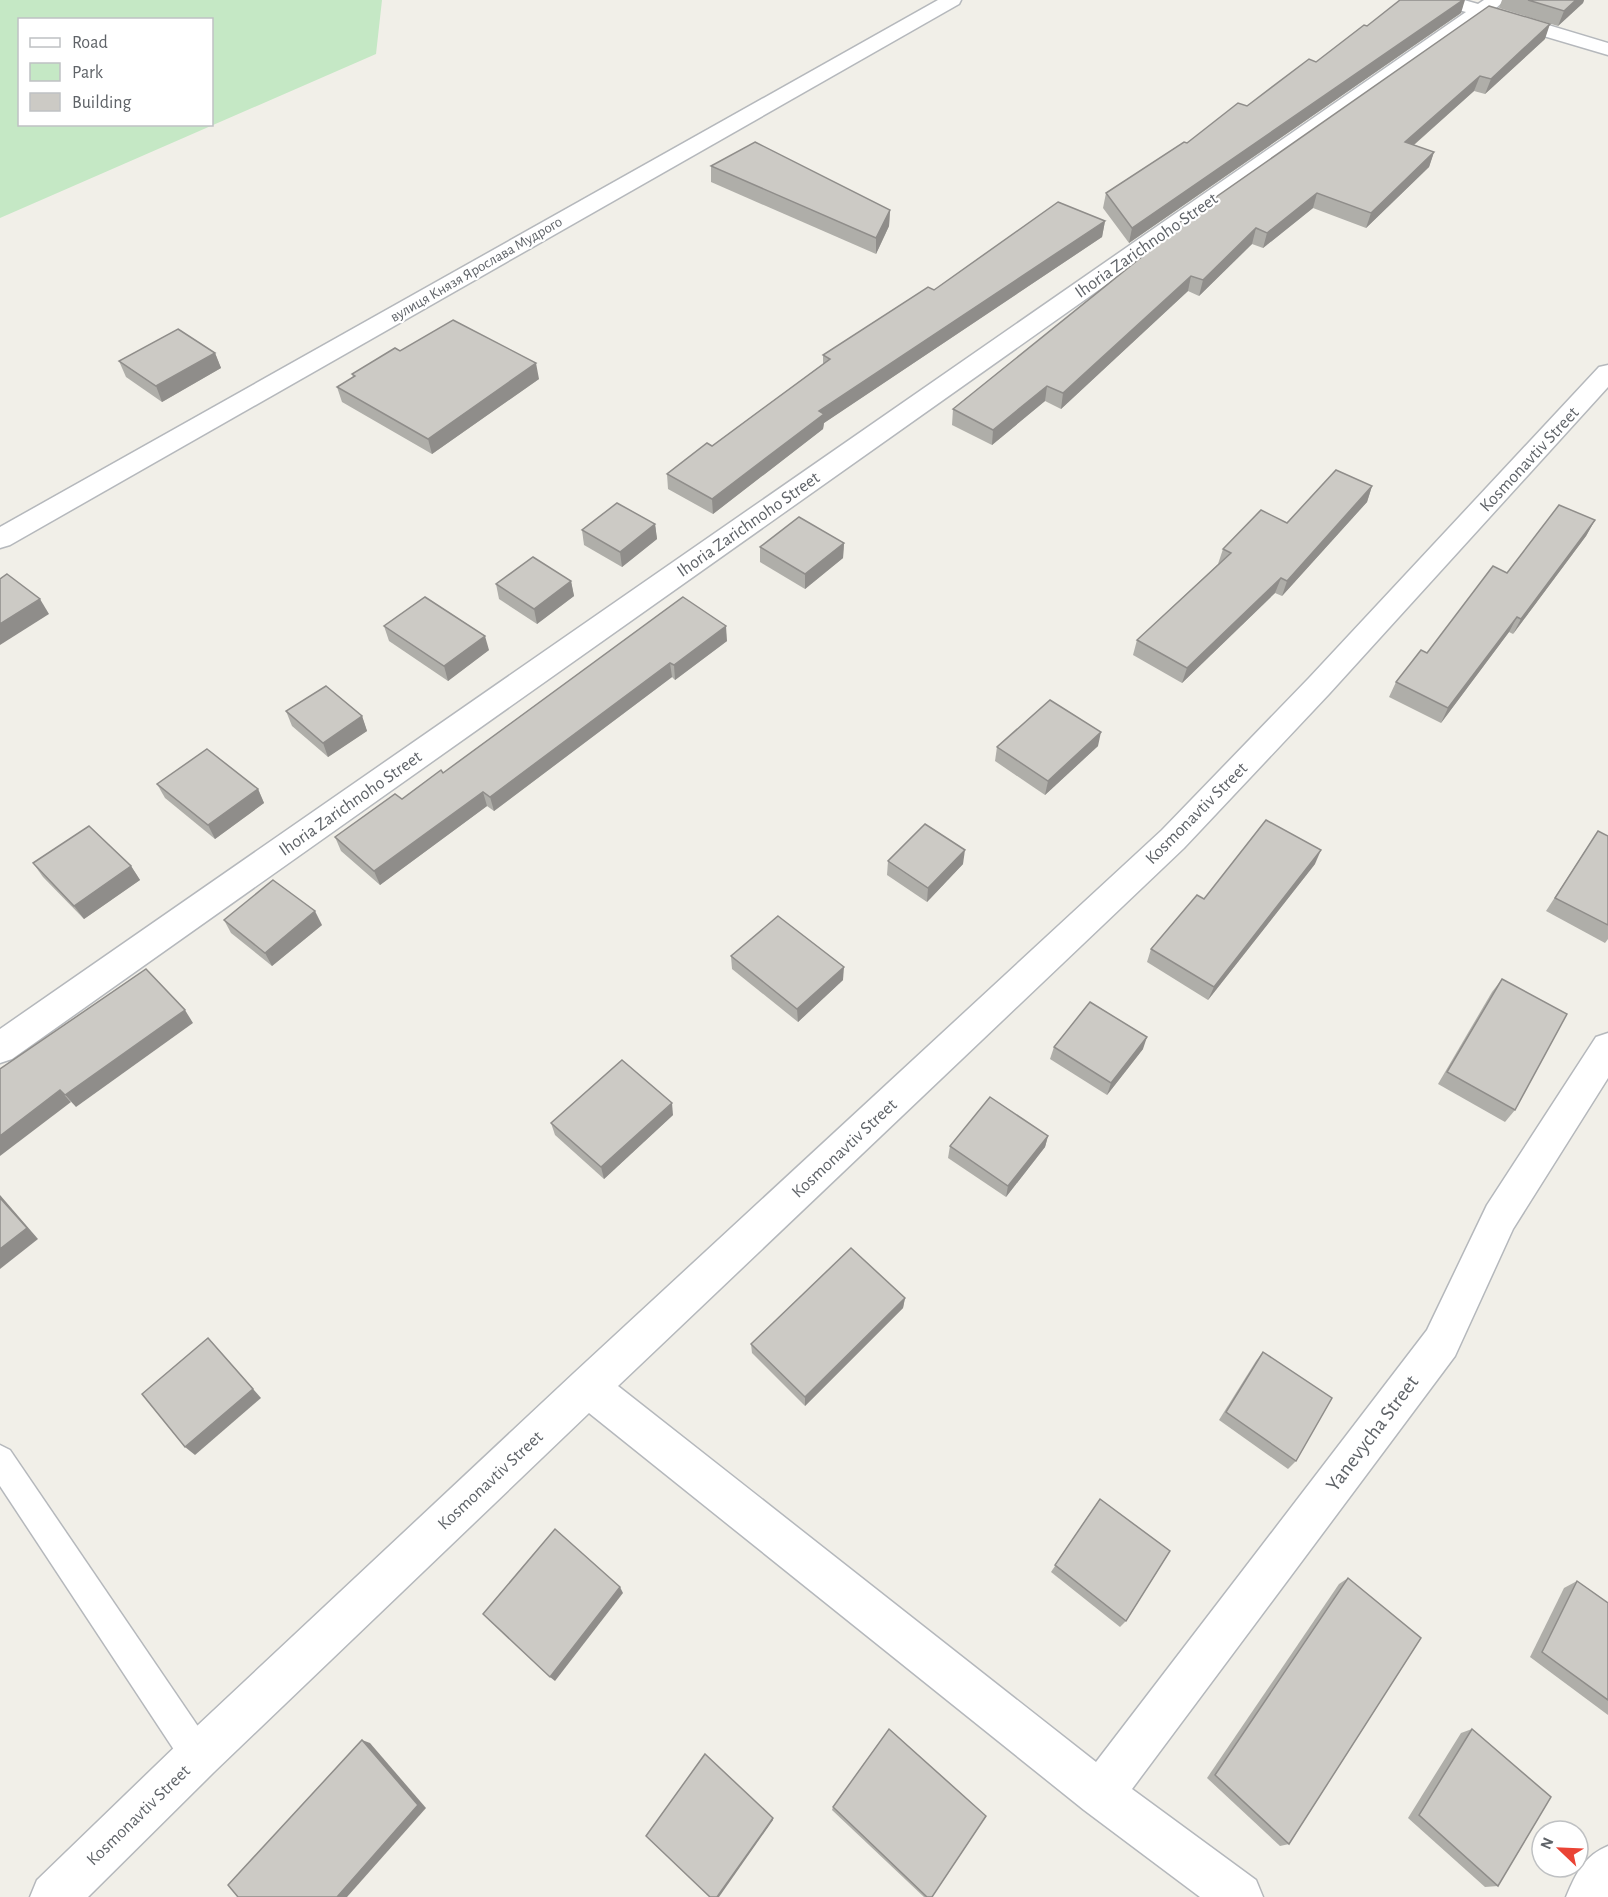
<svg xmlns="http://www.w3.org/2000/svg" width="1608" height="1897" font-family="'Alegreya Sans',sans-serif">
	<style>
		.green { fill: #c5e8c5; fill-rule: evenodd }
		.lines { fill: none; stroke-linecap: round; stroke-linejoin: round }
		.service-casing { stroke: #b5b8bc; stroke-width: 3 }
		.minor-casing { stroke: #b5b8bc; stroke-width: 3 }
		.service { fill: #fff; fill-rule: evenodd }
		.minor { fill: #fff; fill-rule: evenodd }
		.wall { fill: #afaea9 }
		.shaded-wall { fill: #8f8d8a }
		.building { fill: #cccac5; stroke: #8f8d8a; stroke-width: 1.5 }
		.labels { text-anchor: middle; stroke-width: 4.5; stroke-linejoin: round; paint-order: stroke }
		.far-street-label { font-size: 15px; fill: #5f6368; stroke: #fff }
		.street-label { font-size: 18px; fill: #5f6368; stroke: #fff }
		.near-street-label { font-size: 21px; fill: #5f6368; stroke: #fff }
	</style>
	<rect width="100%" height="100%" fill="#f1efe8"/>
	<!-- green -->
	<path class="green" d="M0 0H382L376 54 0 218ZM20 20H212V124H20Z"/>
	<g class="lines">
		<!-- service casing -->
		<g class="service-casing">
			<path id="service" d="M0 1445 10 1450 210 1744 214 1756 210 1768 198 1772 186 1768 0 1486Z"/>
		</g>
		<!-- minor casing -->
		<g class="minor-casing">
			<g id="minor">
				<path d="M938 0H961L959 4 10 545 0 548V527Z"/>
				<path d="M1435 0H1464L1478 4 1484 0H1505L1495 9 1608 43V55L1483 18 12 1059 0 1063V1029L1466 12 1437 4Z"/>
				<path d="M1608 365V387L1329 694 1184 848 618 1386 1096 1762 1427 1330 1487 1205 1596 1037 1608 1033V1078L1513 1229 1455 1356 1132 1789 1256 1880 1263 1897H1200L1084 1810 589 1413 214 1772 88 1897H30L37 1880 182 1740 574 1373 1162 830 1309 678 1599 367Z"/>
				<path d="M1608 1846V1897H1566C1576 1873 1584 1856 1608 1846Z"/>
			</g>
		</g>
		<!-- service -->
		<use href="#service" class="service"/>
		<!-- minor -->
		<use href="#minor" class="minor"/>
	</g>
	<!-- wall -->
	<g class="wall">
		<path d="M1502 0H1584L1583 3 1558 26 1499 8Z"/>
		<path d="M1461 13 1129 243 1103 208 1106 193 1187 143 1316 62 1367 26Z"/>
		<path d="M1545 39 1485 94 1474 91 1414 145 1434 152 1429 167 1366 228 1313 208 1263 248 1252 244 1199 296 1188 291 1061 409 1045 401 992 445 952 425 953 409 1144 255 1146 246Z"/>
		<path d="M711 166 890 210 889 226 876 254 711 182Z"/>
		<path d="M1105 221 1102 237 824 423 823 429 713 514 668 489 667 474 712 446 823 364V355L934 290Z"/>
		<path d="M215 353 221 368 162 402 126 377 119 361Z"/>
		<path d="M352 374 539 379 432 454 342 402 337 387 353 377Z"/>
		<path d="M1372 486 1367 502 1282 596 1275 593 1182 683 1133 655 1137 640 1218 564 1223 549Z"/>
		<path d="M1595 520 1586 536 1513 634 1509 632 1441 723 1389 697 1396 682 1427 653 1507 573Z"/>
		<path d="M655 524 657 539 622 567 584 545 582 530Z"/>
		<path d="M844 543 843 558 805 589 760 562V547Z"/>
		<path d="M571 581 574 596 537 624 499 599 496 584Z"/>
		<path d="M683 597 727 641 675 680 672 677 494 811 487 806 380 885 341 851 335 837 402 799 443 773Z"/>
		<path d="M384 626 489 650 448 681 389 641Z"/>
		<path d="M286 711 362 716 367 731 328 757 292 726Z"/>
		<path d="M1098 746 1045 795 995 761 997 747Z"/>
		<path d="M157 784 258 789 264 803 215 839 165 798Z"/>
		<path d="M1598 831 1608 836V939L1605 943 1546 911Z"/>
		<path d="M888 861 963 864 927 902 887 875Z"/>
		<path d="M33 863 131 866 140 880 84 919 43 877Z"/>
		<path d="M1315 864 1208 1000 1147 962 1151 949 1204 899Z"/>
		<path d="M224 920 322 925 272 966 231 933Z"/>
		<path d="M731 956 843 980 798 1022 732 969Z"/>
		<path d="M1502 979 1515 1110 1505 1122 1438 1084 1492 992Z"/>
		<path d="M1054 1047 1143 1049 1107 1095 1050 1059Z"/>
		<path d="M673 1115 604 1179 555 1135 551 1123Z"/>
		<path d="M1048 1136 1045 1147 1006 1197 948 1158 950 1146Z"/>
		<path d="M905 1298 903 1308 805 1406 752 1353 751 1344Z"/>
		<path d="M1263 1352 1296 1461 1288 1469 1219 1420 1256 1361Z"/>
		<path d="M1100 1499 1126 1621 1120 1627 1051 1572Z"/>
		<path d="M1348 1578 1289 1844 1280 1846 1207 1778 1339 1584Z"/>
		<path d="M1577 1581 1608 1603V1715L1530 1657 1564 1588Z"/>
		<path d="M1472 1729 1498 1886 1485 1887 1408 1818 1461 1733Z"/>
		<path d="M833 1807 932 1897H924L832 1810Z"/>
	</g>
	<!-- shaded-wall -->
	<g class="shaded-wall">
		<path d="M1463 0H1465L1461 13 1129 243 1132 228Z"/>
		<path d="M1576 0H1584L1583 3 1558 26 1564 11Z"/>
		<path d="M1550 24 1545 39 1485 94 1491 79Z"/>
		<path d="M1480 76 1474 91 1400 157 1405 142Z"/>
		<path d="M1434 152 1429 167 1366 228 1371 213Z"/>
		<path d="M1317 193 1313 208 1263 248 1267 233Z"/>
		<path d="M890 210 889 226 876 254V238Z"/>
		<path d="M1105 221 1102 237 824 423 823 429 713 514 712 499 819 411Z"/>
		<path d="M1256 228 1252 244 1199 296 1203 280Z"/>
		<path d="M1191 276 1188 291 1061 409 1063 393Z"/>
		<path d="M215 353 221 368 162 402 156 386Z"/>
		<path d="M536 363 539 379 432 454 428 439Z"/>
		<path d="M1047 386 1045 401 992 445 993 430Z"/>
		<path d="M1372 486 1367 502 1282 596 1287 581Z"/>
		<path d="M1595 520 1586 536 1513 634 1521 619Z"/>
		<path d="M655 524 657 539 622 567 620 552Z"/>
		<path d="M844 543 843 558 805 589V574Z"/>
		<path d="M1281 578 1275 593 1182 683 1187 668Z"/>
		<path d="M571 581 574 596 537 624 534 609Z"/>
		<path d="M40 599 49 614 0 645V624Z"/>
		<path d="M1517 617 1509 632 1441 723 1448 708Z"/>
		<path d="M726 626 727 641 675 680 674 665Z"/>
		<path d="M485 636 489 650 448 681 444 666Z"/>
		<path d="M670 663 672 677 494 811 490 797Z"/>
		<path d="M362 716 367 731 328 757 323 743Z"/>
		<path d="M1101 732 1098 746 1045 795 1048 781Z"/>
		<path d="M258 789 264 803 215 839 208 825Z"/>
		<path d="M483 792 487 806 380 885 374 871Z"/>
		<path d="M965 850 963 864 927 902 928 888Z"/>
		<path d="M1321 850 1315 864 1208 1000 1214 987Z"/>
		<path d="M131 866 140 880 84 919 74 906Z"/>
		<path d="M315 911 322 925 272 966 265 953Z"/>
		<path d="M844 967 843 980 798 1022 797 1009Z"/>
		<path d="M185 1010 193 1023 76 1107 65 1095Z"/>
		<path d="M1147 1037 1143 1049 1107 1095 1111 1083Z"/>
		<path d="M60 1090 71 1102 0 1156V1136Z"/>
		<path d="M672 1103 673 1115 604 1179 601 1167Z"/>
		<path d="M1048 1136 1045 1147 1006 1197 1008 1186Z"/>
		<path d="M0 1195 38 1239 0 1269Z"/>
		<path d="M905 1298 903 1308 805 1406V1397Z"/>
		<path d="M208 1338 261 1398 195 1455 185 1447Z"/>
		<path d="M620 1587 623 1593 555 1681 550 1677Z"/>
		<path d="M362 1740 370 1743 426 1808 347 1897H337Z"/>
		<path d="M773 1818V1820L719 1897H717Z"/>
	</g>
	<!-- building -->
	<g class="building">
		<path d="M1400 0H1463L1132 228 1106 193 1184 142 1187 143 1238 103 1247 106 1309 59 1316 62 1364 25 1367 26Z"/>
		<path d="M1528 0H1576L1564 11Z"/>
		<path d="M1489 6 1550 24 1491 79 1480 76 1405 142 1434 152 1371 213 1317 193 1267 233 1256 228 1203 280 1191 276 1063 393 1047 386 993 430 953 409 1149 251 1146 246Z"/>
		<path d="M755 142 890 210 876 238 711 166Z"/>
		<path d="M1058 202 1105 221 819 411 824 414 712 499 667 474 707 443 712 446 830 359 823 355 928 287 934 290Z"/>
		<path d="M453 320 536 363 428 439 337 387 355 376 352 374 395 348 400 351Z"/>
		<path d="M178 329 215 353 156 386 119 361Z"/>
		<path d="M1336 470 1372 486 1287 581 1281 578 1187 668 1137 640 1231 553 1223 549 1261 510 1287 523Z"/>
		<path d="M617 503 655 524 620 552 582 530Z"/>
		<path d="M1559 505 1595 520 1521 619 1517 617 1448 708 1396 682 1421 650 1427 653 1493 566 1507 573Z"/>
		<path d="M799 517 844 543 805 574 760 547Z"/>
		<path d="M533 557 571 581 534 609 496 584Z"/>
		<path d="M7 574 40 599 0 624V579Z"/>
		<path d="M425 597 485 636 444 666 384 626Z"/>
		<path d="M683 597 726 626 674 665 670 663 490 797 483 792 374 871 335 837 395 794 402 799 441 770 443 773Z"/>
		<path d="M326 686 362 716 323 743 286 711Z"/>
		<path d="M1050 700 1101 732 1048 781 997 747Z"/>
		<path d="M207 749 258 789 208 825 157 784Z"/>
		<path d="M1266 820 1321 850 1214 987 1151 949 1197 895 1204 899Z"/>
		<path d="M925 824 965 850 928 888 888 861Z"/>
		<path d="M89 826 131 866 74 906 33 863Z"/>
		<path d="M1598 831 1608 836V925L1555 898Z"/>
		<path d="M273 880 315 911 265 953 224 920Z"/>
		<path d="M778 916 844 967 797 1009 731 956Z"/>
		<path d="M146 969 185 1010 65 1095 60 1090 0 1136V1069Z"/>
		<path d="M1502 979 1567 1014 1515 1110 1447 1072Z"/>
		<path d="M1090 1002 1147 1037 1111 1083 1054 1047Z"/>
		<path d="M622 1060 672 1103 601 1167 551 1123Z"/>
		<path d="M990 1097 1048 1136 1008 1186 950 1146Z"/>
		<path d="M0 1198 27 1228 0 1249Z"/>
		<path d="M851 1248 905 1298 805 1397 751 1344Z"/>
		<path d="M208 1338 253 1389 185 1447 142 1394Z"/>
		<path d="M1263 1352 1332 1398 1296 1461 1226 1412Z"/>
		<path d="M1100 1499 1170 1551 1126 1621 1055 1565Z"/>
		<path d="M555 1529 620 1587 550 1677 483 1614Z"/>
		<path d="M1348 1578 1421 1638 1289 1844 1215 1775Z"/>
		<path d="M1577 1581 1608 1603V1700L1542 1652Z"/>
		<path d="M889 1729 986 1816 932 1897H927L833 1807Z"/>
		<path d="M1472 1729 1551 1797 1498 1886 1419 1815Z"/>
		<path d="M362 1740 418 1805 337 1897H238L228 1885Z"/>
		<path d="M705 1754 773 1818 717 1897H710L646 1836Z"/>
	</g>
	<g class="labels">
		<!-- far-street labels -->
		<g class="far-street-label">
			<text transform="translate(476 269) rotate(-30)" y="5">вулиця Князя Ярослава Мудрого</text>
		</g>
		<!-- street labels -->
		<g class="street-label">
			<text transform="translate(1146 245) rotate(-35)" y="6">Ihoria Zarichnoho Street</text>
			<text transform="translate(1529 459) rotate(-47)" y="6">Kosmonavtiv Street</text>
			<text transform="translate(748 524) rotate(-35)" y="6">Ihoria Zarichnoho Street</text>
			<text transform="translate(350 803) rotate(-35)" y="6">Ihoria Zarichnoho Street</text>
			<text transform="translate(1196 813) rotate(-45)" y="6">Kosmonavtiv Street</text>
			<text transform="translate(844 1148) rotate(-43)" y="6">Kosmonavtiv Street</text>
			<text transform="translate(490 1480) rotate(-43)" y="6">Kosmonavtiv Street</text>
			<text transform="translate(138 1815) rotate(-44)" y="6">Kosmonavtiv Street</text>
		</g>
		<!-- near-street labels -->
		<g class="near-street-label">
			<text transform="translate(1372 1433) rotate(-53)" y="7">Yanevycha Street</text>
		</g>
	</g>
	<!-- legend -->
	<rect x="18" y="18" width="195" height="108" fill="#ffffff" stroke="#bfc1c3" stroke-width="1.5"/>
	<rect x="30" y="38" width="30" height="9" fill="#ffffff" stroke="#bfc1c3" stroke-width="1.5"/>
	<text x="72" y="48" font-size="18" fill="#5f6368">Road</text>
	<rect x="30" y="63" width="30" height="18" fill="#c5e8c5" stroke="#bfc1c3" stroke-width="1.5"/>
	<text x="72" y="78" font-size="18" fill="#5f6368">Park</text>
	<rect x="30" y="93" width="30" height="18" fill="#cccac5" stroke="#bfc1c3" stroke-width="1.5"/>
	<text x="72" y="108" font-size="18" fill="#5f6368">Building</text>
	<!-- north arrow -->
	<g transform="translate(1560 1849) rotate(293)"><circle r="28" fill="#ffffff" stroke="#bfc1c3" stroke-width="1.5"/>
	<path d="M0-4.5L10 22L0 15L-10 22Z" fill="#ea4335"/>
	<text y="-9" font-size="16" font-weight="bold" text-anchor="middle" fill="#5f6368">N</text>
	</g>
</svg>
